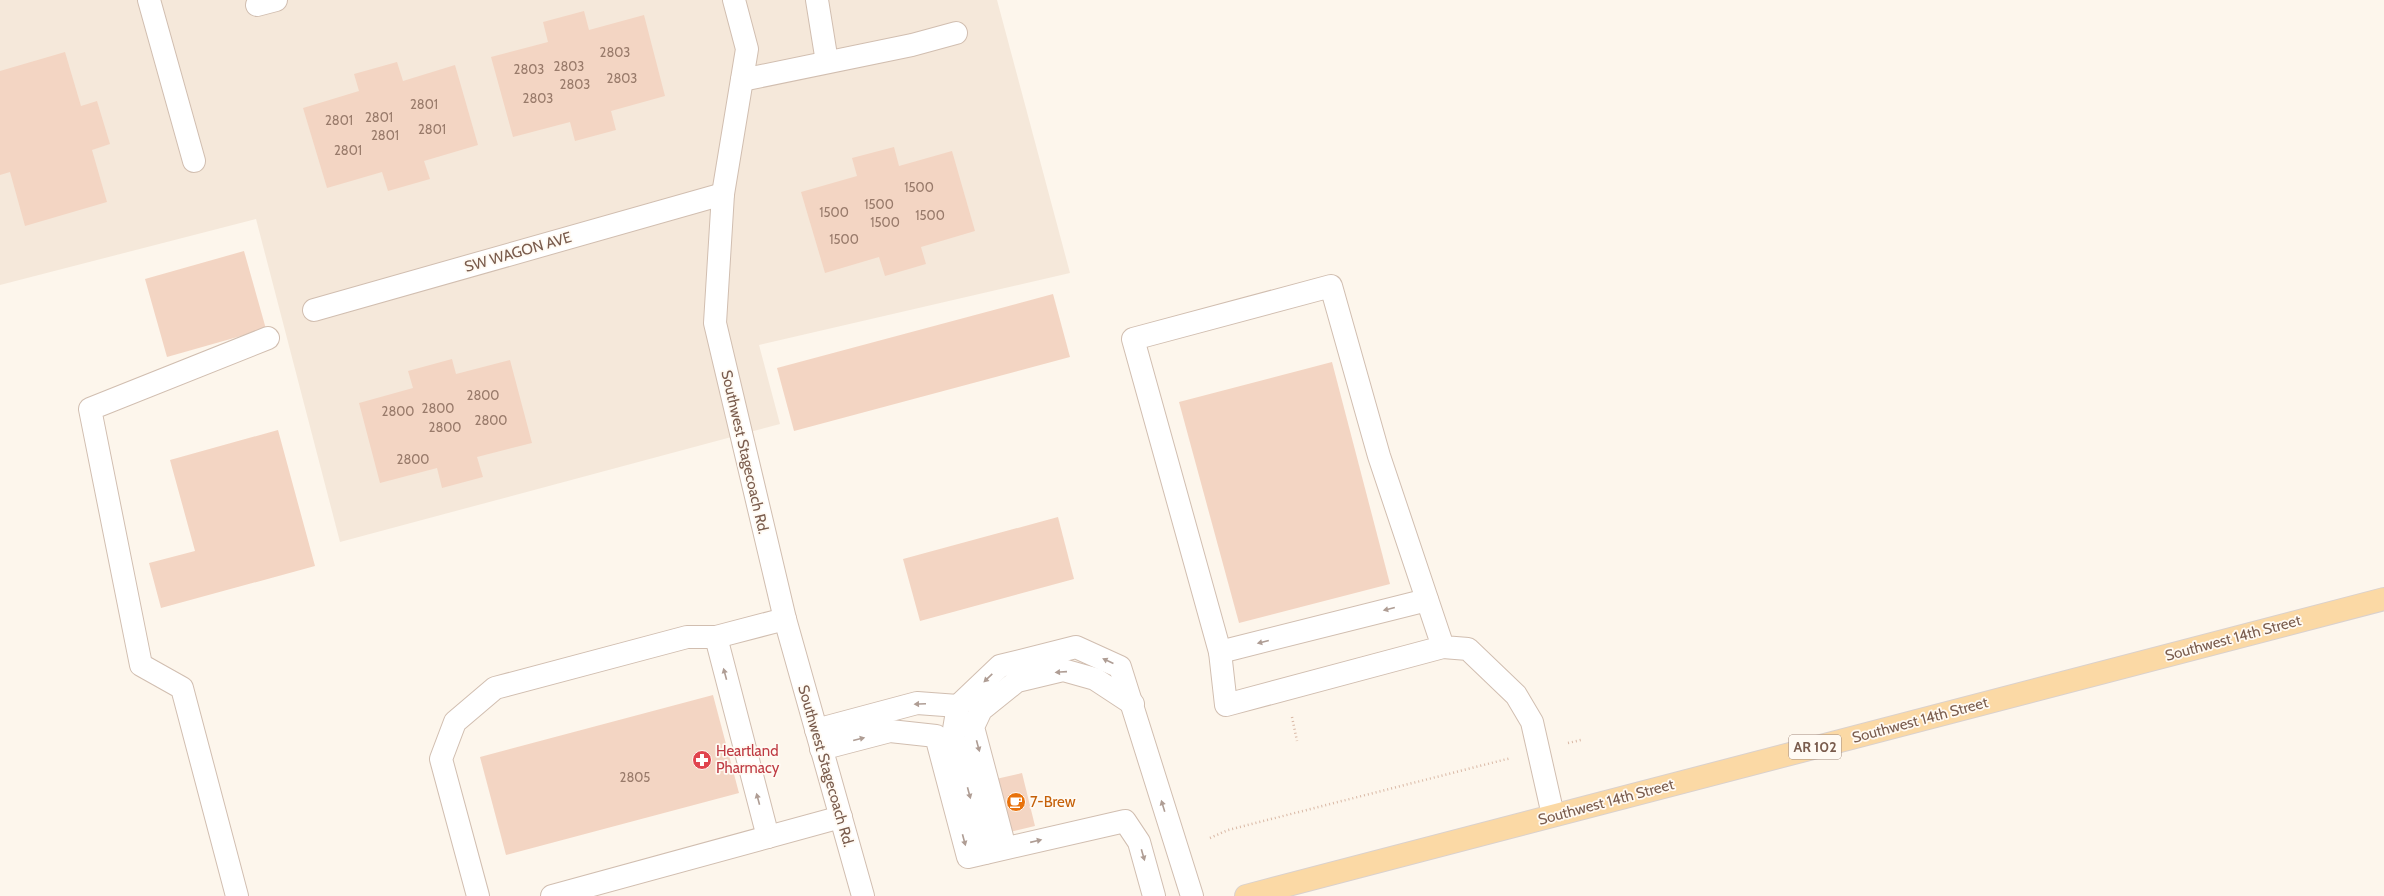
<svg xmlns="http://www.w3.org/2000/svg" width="2384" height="896" font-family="Cabin,sans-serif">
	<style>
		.residential { fill: #f5e8da }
		.building { fill: #f3d5c3 }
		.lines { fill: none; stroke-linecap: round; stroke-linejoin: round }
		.minor-casing { stroke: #d1beb0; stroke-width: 24 }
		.major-casing { stroke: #dad1cd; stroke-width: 24 }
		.path { stroke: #d9b8a5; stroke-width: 2.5; stroke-dasharray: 1 3; stroke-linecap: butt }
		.minor { stroke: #fff; stroke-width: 22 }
		.major { stroke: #fbd9a5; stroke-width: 22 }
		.oneway { fill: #af9d94 }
		.labels { text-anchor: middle; stroke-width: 3.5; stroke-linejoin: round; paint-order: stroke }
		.number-label { font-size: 13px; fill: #987a6a }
		.shield { fill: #fffaf3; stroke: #a28b7f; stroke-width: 1 }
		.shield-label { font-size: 14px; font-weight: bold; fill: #7a5c4d }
		.street-label { font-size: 15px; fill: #7a5c4d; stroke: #fffaf3 }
		.health-label { font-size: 15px; fill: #be3a42; stroke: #fffaf3; text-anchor: start }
		.food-label { font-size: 15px; fill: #c56008; stroke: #fffaf3; text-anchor: start }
	</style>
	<rect width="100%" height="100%" fill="#fdf6ec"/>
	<!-- residential -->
	<path class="residential" d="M0 0H997L1070 273 759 345 780 424 340 542 256 219 0 285Z"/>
	<!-- building -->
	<g class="building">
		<path d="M584 11 589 30 644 15 665 96 611 111 616 130 575 141 570 122 513 137 491 57 548 42 543 22Z"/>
		<path d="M65 52 81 106 97 101 110 144 92 150 107 202 25 226 10 172 0 175V71Z"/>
		<path d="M397 62 403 81 455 65 478 145 424 161 430 179 388 191 382 172 327 188 303 108 359 91 354 74Z"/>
		<path d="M894 147 899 166 952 151 975 231 921 247 926 264 885 276 879 257 825 273 801 192 857 176 852 158Z"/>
		<path d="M244 251 266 329 167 357 145 279Z"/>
		<path d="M1053 294 1070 357 794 431 777 368Z"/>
		<path d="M452 359 456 374 510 360 532 443 477 457 483 477 442 488 437 468 380 483 359 403 413 388 408 371Z"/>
		<path d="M1332 362 1390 584 1239 623 1179 402Z"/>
		<path d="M278 430 315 566 161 608 149 563 195 551 170 460Z"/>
		<path d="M1058 517 1074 579 920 621 903 559Z"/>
		<path d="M713 695 739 793 506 855 480 757Z"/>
		<path d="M1022 773 1035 826 1010 832 996 779Z"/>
	</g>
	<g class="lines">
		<!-- minor casing -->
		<g class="minor-casing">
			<g id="minor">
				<path d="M149 0 194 161"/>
				<path d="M734 0 747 49 723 194 715 323 785 619 863 896"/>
				<path d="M817 0 827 62"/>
				<path d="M257 5 276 0"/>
				<path d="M742 80 912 45 956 33"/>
				<path d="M314 310 723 194"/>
				<path d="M716 637 768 837"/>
				<path d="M1443 647 1226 705 1220 652 1133 339 1331 286 1379 456 1443 647 1468 649 1516 695 1532 722 1553 815"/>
				<path d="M1220 652 1427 600"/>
				<path d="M816 730 917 703 958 706"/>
				<path d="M821 749 890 731 936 736 968 857 1125 821 1139 842 1154 896"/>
				<path d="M1005 848 973 727 981 710 1017 681 1063 670 1095 679 1133 704"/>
				<path d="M985 853 953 735 958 706 1000 666 1076 647 1120 667 1192 896"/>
				<path d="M237 896 182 688 141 665 90 409 268 338"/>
				<path d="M478 896 441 759 455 722 495 688 687 637H716L785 619"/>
				<path d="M552 896 841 817"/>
			</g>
		</g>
		<!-- major casing -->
		<g class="major-casing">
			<path id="major" d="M1246 896 2384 599"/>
		</g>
		<!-- path -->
		<g class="path">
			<path d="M1292 717 1297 741"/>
			<path d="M1568 743 1581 740"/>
			<path d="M1210 838 1228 830 1511 758"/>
		</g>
		<!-- minor -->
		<use href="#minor" class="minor"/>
		<!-- major -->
		<use href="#major" class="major"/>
	</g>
	<!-- one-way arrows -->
	<defs><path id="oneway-solid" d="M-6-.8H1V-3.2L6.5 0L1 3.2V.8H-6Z"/></defs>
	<g class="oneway">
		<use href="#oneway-solid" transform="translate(1389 609) rotate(166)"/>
		<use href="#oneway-solid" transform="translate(1263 642) rotate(166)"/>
		<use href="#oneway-solid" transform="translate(1108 661) rotate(-155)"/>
		<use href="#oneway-solid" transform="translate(1061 672) rotate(176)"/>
		<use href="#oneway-solid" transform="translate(725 674) rotate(-105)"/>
		<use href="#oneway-solid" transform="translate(988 678) rotate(136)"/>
		<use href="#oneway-solid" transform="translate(920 704) rotate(178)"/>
		<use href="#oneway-solid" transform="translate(859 739) rotate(-14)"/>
		<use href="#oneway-solid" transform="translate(978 746) rotate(75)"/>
		<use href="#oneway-solid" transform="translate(969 793) rotate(75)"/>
		<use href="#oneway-solid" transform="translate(758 799) rotate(-105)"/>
		<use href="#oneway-solid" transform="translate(1163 806) rotate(-107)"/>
		<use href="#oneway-solid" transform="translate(964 840) rotate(75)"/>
		<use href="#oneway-solid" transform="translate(1036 841) rotate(-13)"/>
		<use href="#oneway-solid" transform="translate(1143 855) rotate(74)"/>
	</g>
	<!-- icons -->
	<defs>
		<g id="pharmacy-disc" transform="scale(1)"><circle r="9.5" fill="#e0444e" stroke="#fffaf3"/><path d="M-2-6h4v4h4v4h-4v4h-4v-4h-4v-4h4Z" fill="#fff"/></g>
		<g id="cafe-disc" transform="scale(1)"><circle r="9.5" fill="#e8710a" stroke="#fffaf3"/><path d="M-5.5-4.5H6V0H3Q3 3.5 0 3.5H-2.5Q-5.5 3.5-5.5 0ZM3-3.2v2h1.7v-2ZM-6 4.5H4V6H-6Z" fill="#fff"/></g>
	</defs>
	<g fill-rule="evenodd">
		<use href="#pharmacy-disc" x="702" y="760"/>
		<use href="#cafe-disc" x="1016" y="802"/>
	</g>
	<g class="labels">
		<!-- number labels -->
		<g class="number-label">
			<text x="615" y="57">2803</text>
			<text x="569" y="71">2803</text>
			<text x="529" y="74">2803</text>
			<text x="622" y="83">2803</text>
			<text x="575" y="89">2803</text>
			<text x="538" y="103">2803</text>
			<text x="424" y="109">2801</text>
			<text x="379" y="122">2801</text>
			<text x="339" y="125">2801</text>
			<text x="432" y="134">2801</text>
			<text x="385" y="140">2801</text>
			<text x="348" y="155">2801</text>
			<text x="919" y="192">1500</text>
			<text x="879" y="209">1500</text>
			<text x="834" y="217">1500</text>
			<text x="930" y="220">1500</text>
			<text x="885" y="227">1500</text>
			<text x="844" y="244">1500</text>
			<text x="483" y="400">2800</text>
			<text x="438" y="413">2800</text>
			<text x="398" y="416">2800</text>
			<text x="491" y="425">2800</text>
			<text x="445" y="432">2800</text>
			<text x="413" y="464">2800</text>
			<text x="635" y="782">2805</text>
		</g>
		<!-- shield labels -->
		<rect class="shield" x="1789" y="735" width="52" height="24" rx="3"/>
		<g class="shield-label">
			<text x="1815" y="752">AR 102</text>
		</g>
		<!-- street labels -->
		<g class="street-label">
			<text transform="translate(518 252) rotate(-16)" y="5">SW WAGON AVE</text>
			<text transform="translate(745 452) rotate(77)" y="5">Southwest Stagecoach Rd.</text>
			<text transform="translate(2233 638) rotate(-15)" y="5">Southwest 14th Street</text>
			<text transform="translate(1920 720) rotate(-15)" y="5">Southwest 14th Street</text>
			<text transform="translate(826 766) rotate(74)" y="5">Southwest Stagecoach Rd.</text>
			<text transform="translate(1606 802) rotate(-15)" y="5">Southwest 14th Street</text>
		</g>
		<!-- health labels -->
		<g class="health-label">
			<text x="716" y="756">Heartland<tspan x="716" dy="17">Pharmacy</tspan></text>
		</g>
		<!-- food labels -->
		<g class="food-label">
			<text x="1030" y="807">7-Brew</text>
		</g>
	</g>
</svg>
